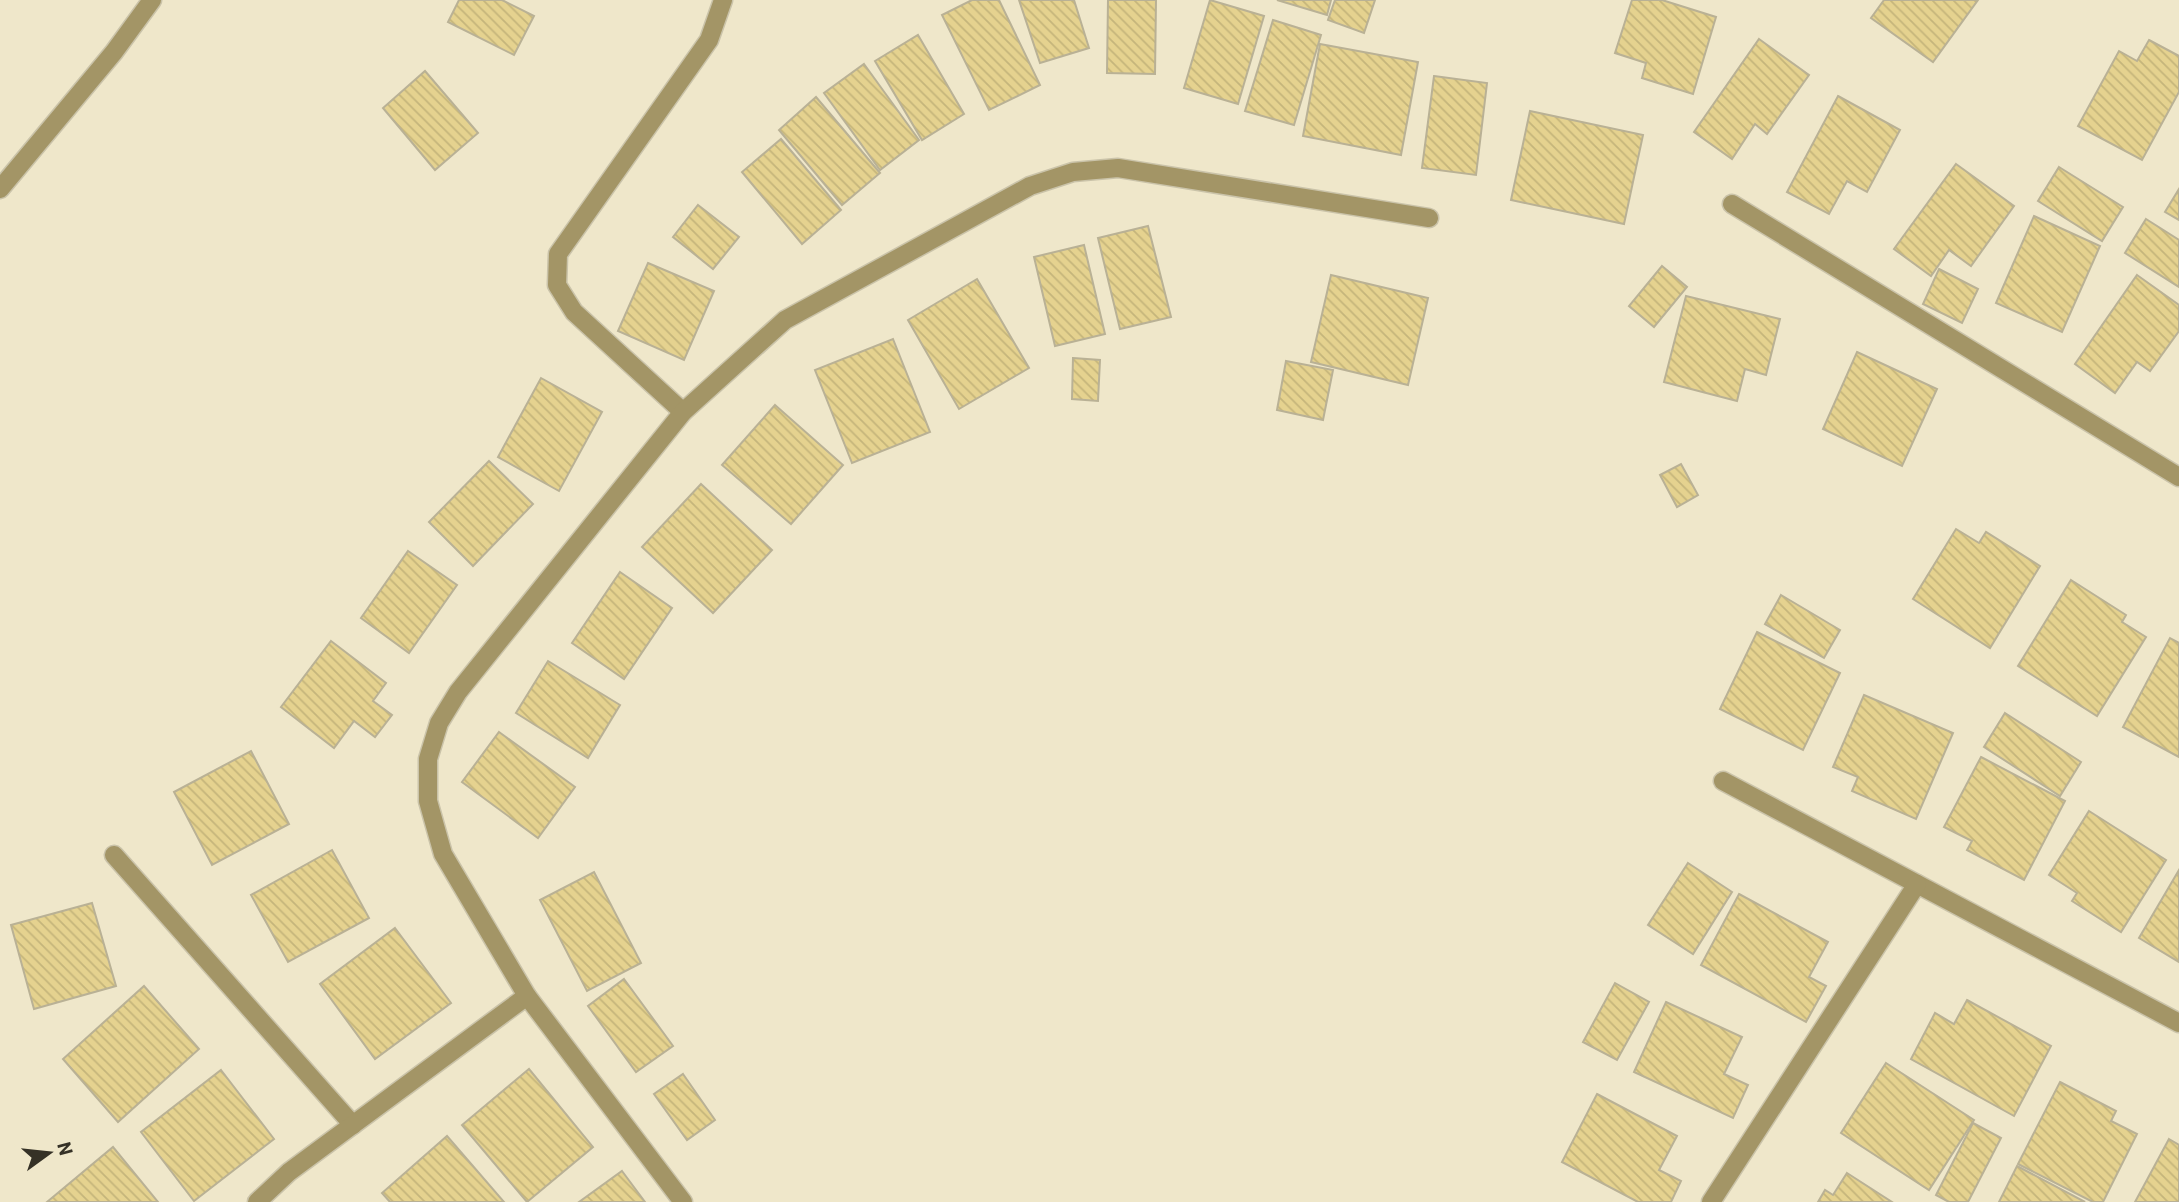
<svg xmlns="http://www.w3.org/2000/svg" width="2179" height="1202" font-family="Barlow,sans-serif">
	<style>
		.building { fill: url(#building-back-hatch); stroke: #b9b195; stroke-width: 2 }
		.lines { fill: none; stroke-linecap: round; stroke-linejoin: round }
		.minor-casing { stroke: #cac3a9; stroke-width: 21 }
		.minor { stroke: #a39566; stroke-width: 18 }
	</style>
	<defs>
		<pattern id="building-back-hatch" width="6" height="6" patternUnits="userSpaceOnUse" patternTransform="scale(1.75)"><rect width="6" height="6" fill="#e5d28f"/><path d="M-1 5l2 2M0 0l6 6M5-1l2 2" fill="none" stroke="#c5b57b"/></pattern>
	</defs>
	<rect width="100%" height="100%" fill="#efe7ca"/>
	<!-- building -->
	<g class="building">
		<path d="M459 0H502L534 16 514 55 448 22Z"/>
		<path d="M972 0H999L1040 85 989 110 942 15Z"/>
		<path d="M1019 0H1074L1089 48 1040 63Z"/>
		<path d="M1108 0H1156L1155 74 1107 73Z"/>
		<path d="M1210 0 1264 16 1238 104 1184 88Z"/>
		<path d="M1277 0H1331L1327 15Z"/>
		<path d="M1335 0H1375L1364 33 1328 20Z"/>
		<path d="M1632 0H1662L1716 17 1693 94 1642 78 1646 63 1615 53Z"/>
		<path d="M1884 0H1978L1933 62 1871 18Z"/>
		<path d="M1273 20 1321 35 1294 125 1245 111Z"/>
		<path d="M918 35 964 114 922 140 875 61Z"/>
		<path d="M1759 39 1809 75 1767 134 1755 124 1732 159 1694 132Z"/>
		<path d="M2149 40 2179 56V92L2142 160 2078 126 2119 51 2137 61Z"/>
		<path d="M1320 44 1418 62 1401 155 1303 136Z"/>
		<path d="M864 64 919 140 880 170 824 93Z"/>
		<path d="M425 71 478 133 435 170 383 108Z"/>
		<path d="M1434 76 1487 83 1476 175 1422 168Z"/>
		<path d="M1838 96 1900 130 1867 192 1847 181 1829 214 1787 192Z"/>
		<path d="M816 97 880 173 842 205 779 130Z"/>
		<path d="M1530 111 1643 135 1624 224 1511 200Z"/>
		<path d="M781 139 841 210 802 244 742 172Z"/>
		<path d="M1956 164 2014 206 1971 266 1949 250 1931 276 1894 249Z"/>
		<path d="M2059 167 2123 207 2102 241 2038 201Z"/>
		<path d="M2179 189V220L2165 212Z"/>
		<path d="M698 205 739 237 713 269 673 237Z"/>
		<path d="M2034 216 2100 246 2062 332 1996 303Z"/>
		<path d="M2146 219 2179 240V287L2125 253Z"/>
		<path d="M1148 226 1171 317 1120 329 1098 238Z"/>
		<path d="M1084 245 1105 334 1055 346 1034 257Z"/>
		<path d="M648 263 714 291 684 360 618 331Z"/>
		<path d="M1662 266 1687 287 1654 327 1629 306Z"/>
		<path d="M1939 269 1978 289 1962 323 1923 304Z"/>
		<path d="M1331 275 1428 298 1408 385 1311 362Z"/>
		<path d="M2137 275 2179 305V331L2150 371 2137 362 2115 393 2075 364Z"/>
		<path d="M977 279 1029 368 959 409 908 320Z"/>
		<path d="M1686 296 1780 319 1766 375 1745 369 1737 401 1664 382Z"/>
		<path d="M893 339 930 432 852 463 815 370Z"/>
		<path d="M1857 352 1937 389 1902 466 1823 429Z"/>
		<path d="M1073 358 1100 360 1098 401 1072 399Z"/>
		<path d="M1286 361 1333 370 1323 420 1277 410Z"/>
		<path d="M541 378 602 412 559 491 498 457Z"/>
		<path d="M775 405 843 465 791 524 722 465Z"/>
		<path d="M489 461 533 504 473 566 429 522Z"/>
		<path d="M1681 464 1698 495 1677 507 1660 475Z"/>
		<path d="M701 484 772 550 713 613 642 547Z"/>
		<path d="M1956 529 1979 543 1986 532 2040 566 1990 648 1913 599Z"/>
		<path d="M408 551 457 585 409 653 361 618Z"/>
		<path d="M620 572 672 608 624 679 572 643Z"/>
		<path d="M2071 580 2126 615 2122 622 2146 637 2097 716 2018 666Z"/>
		<path d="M1781 595 1840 630 1824 658 1765 624Z"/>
		<path d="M1757 632 1840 673 1803 750 1720 709Z"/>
		<path d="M2170 638 2179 643V757L2123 727Z"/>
		<path d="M331 641 386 683 373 701 392 715 375 737 354 721 334 748 281 707Z"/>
		<path d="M548 661 620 705 588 758 516 713Z"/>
		<path d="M1864 695 1953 733 1916 819 1852 791 1858 777 1833 767Z"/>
		<path d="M2005 713 2081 762 2060 796 1984 747Z"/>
		<path d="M499 732 575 787 538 838 462 782Z"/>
		<path d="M251 751 289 824 212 865 174 792Z"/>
		<path d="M1981 757 2065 801 2024 880 1967 850 1972 841 1944 827Z"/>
		<path d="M2089 811 2166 860 2121 932 2072 901 2077 893 2049 875Z"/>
		<path d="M332 850 369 918 288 962 251 895Z"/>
		<path d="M1688 863 1732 892 1693 954 1648 925Z"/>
		<path d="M2179 870V962L2139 938Z"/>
		<path d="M594 872 641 963 587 991 540 900Z"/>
		<path d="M1739 894 1828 942 1809 977 1826 986 1806 1022 1701 965Z"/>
		<path d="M92 903 116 986 34 1009 11 925Z"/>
		<path d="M395 928 451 1003 375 1059 320 984Z"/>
		<path d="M624 979 673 1046 636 1072 588 1006Z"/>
		<path d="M1615 983 1649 1002 1617 1060 1583 1042Z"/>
		<path d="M144 986 199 1049 118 1122 63 1059Z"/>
		<path d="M1967 1000 2051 1046 2014 1116 1911 1059 1935 1013 1954 1024Z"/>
		<path d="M1666 1002 1742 1037 1724 1074 1748 1085 1733 1118 1634 1072Z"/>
		<path d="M1886 1063 1974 1120 1929 1190 1841 1133Z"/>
		<path d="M529 1069 593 1147 527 1202 462 1125Z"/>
		<path d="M221 1070 274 1139 194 1201 141 1132Z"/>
		<path d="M683 1074 715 1120 687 1140 654 1094Z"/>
		<path d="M2060 1082 2116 1111 2111 1121 2137 1134 2103 1202H2093L2018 1164Z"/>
		<path d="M1597 1094 1677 1136 1659 1170 1681 1181 1671 1202H1638L1562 1162Z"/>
		<path d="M1973 1123 2001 1138 1968 1202H1949L1936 1195Z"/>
		<path d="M447 1136 504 1202H390L382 1193Z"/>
		<path d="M2169 1139 2179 1145V1202H2135Z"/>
		<path d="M113 1147 158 1202H47Z"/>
		<path d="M2017 1166 2085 1202H1999Z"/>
		<path d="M622 1171 645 1202H579Z"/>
		<path d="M1847 1173 1892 1202H1818L1825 1190 1833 1195Z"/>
	</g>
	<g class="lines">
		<!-- minor casing -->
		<g class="minor-casing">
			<g id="minor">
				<path d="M0 189 114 52 152 0"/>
				<path d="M1732 204 2179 477"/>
				<path d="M683 412 574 312 557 285 558 254 709 40 723 0"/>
				<path d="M1723 781 2179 1023"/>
				<path d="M114 855 353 1125"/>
				<path d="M257 1202 289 1172 527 996"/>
				<path d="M683 1202 527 996 443 854 428 801V759L439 723 458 692 683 412 785 320 1030 186 1073 172 1118 168 1429 218"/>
				<path d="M1711 1202 1917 884"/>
			</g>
		</g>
		<!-- minor -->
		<use href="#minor" class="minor"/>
	</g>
	<!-- north arrow -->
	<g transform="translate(49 1153) rotate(75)" stroke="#efe7ca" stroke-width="5" paint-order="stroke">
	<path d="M0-5L12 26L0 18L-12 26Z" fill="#353126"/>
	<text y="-10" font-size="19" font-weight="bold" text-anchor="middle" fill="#353126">N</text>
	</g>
</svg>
